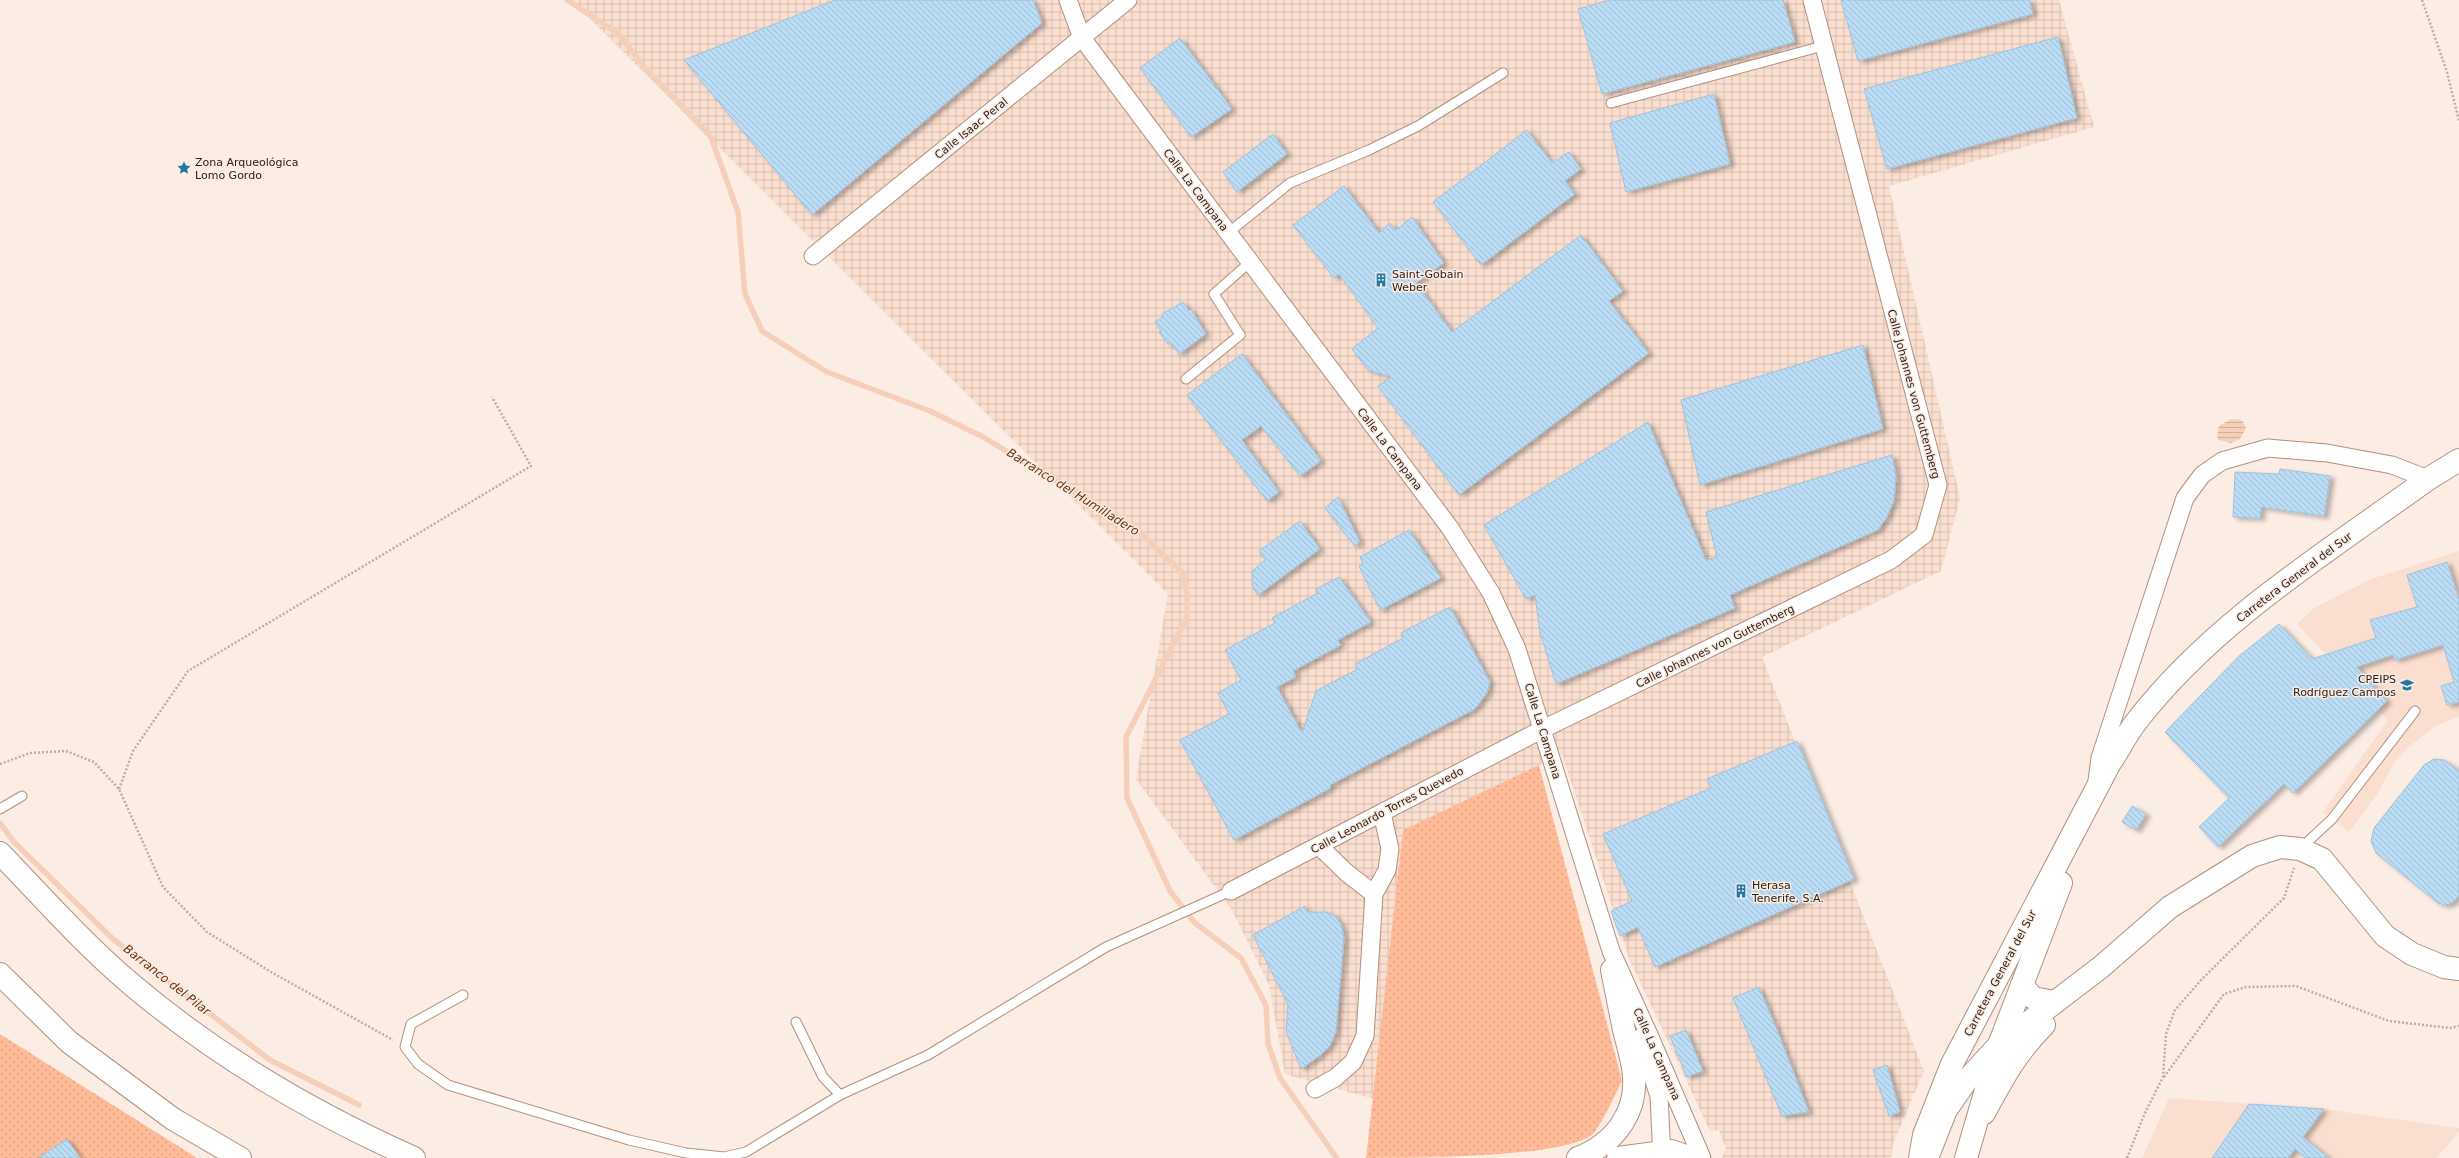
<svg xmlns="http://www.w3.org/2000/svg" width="2459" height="1158" font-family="'DejaVu Sans',sans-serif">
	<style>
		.built { fill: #fadfd1 }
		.industrial { fill: url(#industrial-grid) }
		.grass { fill: url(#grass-dots) }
		.water { fill: url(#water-rules) }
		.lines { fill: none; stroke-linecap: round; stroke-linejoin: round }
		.stream { stroke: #f6cfbb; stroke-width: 5.5 }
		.building { fill: url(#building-back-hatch); stroke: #a0c2d9; filter: url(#shadow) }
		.service-casing { stroke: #b2907e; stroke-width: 11 }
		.minor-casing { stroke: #b2907e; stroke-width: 19 }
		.secondary-casing { stroke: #b2907e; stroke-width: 24 }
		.primary-casing { stroke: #b2907e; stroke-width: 24 }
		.motorway-casing { stroke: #b2907e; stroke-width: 24 }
		.path { stroke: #bbaca5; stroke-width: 2.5; stroke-dasharray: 2 2; stroke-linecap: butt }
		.service { stroke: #fff; stroke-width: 9 }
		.minor { stroke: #fff; stroke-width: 17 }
		.secondary { stroke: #fff; stroke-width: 22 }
		.primary { stroke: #fff; stroke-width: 22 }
		.motorway { stroke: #fff; stroke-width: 22 }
		.labels { text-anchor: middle; stroke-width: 3; stroke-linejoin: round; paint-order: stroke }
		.street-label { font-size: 11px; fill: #2e2019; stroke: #fbece4 }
		.poi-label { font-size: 11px; fill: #2e2019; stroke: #fbece4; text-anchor: start }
		.water-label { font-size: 12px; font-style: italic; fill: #6c320c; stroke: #fbece4 }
	</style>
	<defs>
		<pattern id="industrial-grid" width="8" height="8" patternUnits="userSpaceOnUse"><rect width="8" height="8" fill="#fadfd1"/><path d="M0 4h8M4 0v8" fill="none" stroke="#d7bfb3"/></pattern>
		<pattern id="grass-dots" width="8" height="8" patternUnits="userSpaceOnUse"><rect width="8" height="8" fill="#ffbb97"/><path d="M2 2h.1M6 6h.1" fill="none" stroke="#dba082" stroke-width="1.8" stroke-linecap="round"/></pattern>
		<pattern id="water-rules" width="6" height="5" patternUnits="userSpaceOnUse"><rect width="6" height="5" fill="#f6cfbb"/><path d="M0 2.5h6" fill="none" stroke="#d3b1a0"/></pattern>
		<pattern id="building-back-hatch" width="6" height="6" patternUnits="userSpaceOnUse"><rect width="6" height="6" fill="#badcf4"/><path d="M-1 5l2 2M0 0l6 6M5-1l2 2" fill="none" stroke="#a0bcd1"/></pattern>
		<filter id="shadow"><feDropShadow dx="4.5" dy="2.5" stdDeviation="2" flood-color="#0004"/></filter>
	</defs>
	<rect width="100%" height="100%" fill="#fbece4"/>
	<!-- built -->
	<g class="built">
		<path d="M2459 551V717L2437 725 2409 747 2394 763 2378 793 2349 832 2323 812 2388 720 2297 624 2314 608 2371 579Z"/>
		<path d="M2169 1098 2324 1109 2459 1128V1131L2437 1158H2142Z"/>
	</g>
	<!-- industrial -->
	<path class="industrial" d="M571 0H2059L2094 127 1889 186 1960 498 1941 571 1762 657 1924 1071 1893 1144 1891 1158H1722L1726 1149 1719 1130 1710 1131 1629 958 1562 754 1403 830 1374 1099 1285 1074 1269 985 1232 910 1136 779 1168 594Z"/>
	<!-- grass -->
	<g class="grass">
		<path d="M1539 765 1622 1081C1613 1098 1605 1119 1593 1134 1566 1158 1411 1158 1366 1158L1403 830Z"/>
		<path d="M0 1034 197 1158H0Z"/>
	</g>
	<!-- water -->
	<path class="water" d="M2231 419 2242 420 2246 428 2240 439 2231 443 2219 440 2217 437 2219 426Z"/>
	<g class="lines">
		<!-- stream -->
		<g class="stream">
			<path d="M567 0 619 34 644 67 711 137 738 212 745 294 762 331 827 372 930 411 983 437 1135 528 1182 572 1187 593V617L1126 737 1127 798 1170 891 1195 923 1241 958 1266 1005 1268 1044 1280 1078 1336 1157"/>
			<path d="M0 823 14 842 113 939 270 1060 359 1105"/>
		</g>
	</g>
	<!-- building -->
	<g class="building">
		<path d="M835 0H1033L1042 23 812 215 684 60Z"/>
		<path d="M1610 0H1783L1795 42 1602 94 1578 9Z"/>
		<path d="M1841 0H2029L2033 14 1858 61Z"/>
		<path d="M2058 37 2077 118 1887 169 1864 89Z"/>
		<path d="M1180 38 1232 109 1191 137 1140 68Z"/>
		<path d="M1714 94 1730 164 1626 192 1610 123Z"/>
		<path d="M1527 130 1552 163 1569 152 1581 169 1565 181 1575 194 1481 265 1433 202Z"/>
		<path d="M1273 134 1287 154 1237 192 1223 172Z"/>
		<path d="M1344 186 1379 233 1390 223 1396 230 1412 217 1444 263 1416 283 1452 332 1581 235 1623 291 1609 301 1649 353 1459 495 1378 386 1391 377 1368 370 1352 349 1378 328 1339 274 1334 278 1293 225Z"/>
		<path d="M1183 302 1189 311 1191 309 1206 334 1179 354 1170 342 1168 344 1159 332 1161 331 1155 322 1163 317 1162 314Z"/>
		<path d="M1863 345 1883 429 1700 485 1681 400Z"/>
		<path d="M1242 354 1321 461 1300 476 1261 426 1242 440 1279 492 1267 501 1187 395Z"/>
		<path d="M1648 422 1706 560 1717 557 1706 512 1892 455 1896 476 1894 501 1887 517 1878 530 1730 595 1735 608 1556 684 1540 632 1535 595 1526 599 1484 525Z"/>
		<path d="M2280 469 2330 476 2324 516 2261 507 2260 518 2233 517 2235 472 2279 474Z"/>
		<path d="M1338 497 1360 542 1355 546 1325 508Z"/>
		<path d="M1300 521 1320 549 1258 595 1253 588 1252 571 1265 560 1259 551Z"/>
		<path d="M1409 530 1441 578 1380 610 1359 566 1363 564 1360 557Z"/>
		<path d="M2447 562 2459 599V702L2447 705 2441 686 2454 682 2443 645 2395 660 2393 655 2357 667 2387 701 2293 793 2284 784 2218 847 2199 827 2229 798 2165 732 2239 656 2279 624 2312 659 2376 638 2370 620 2417 607 2407 575Z"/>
		<path d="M1339 577 1371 622 1338 640 1341 645 1293 671 1296 677 1277 687 1302 733 1316 691 1358 669 1355 664 1403 638 1401 633 1450 607 1490 682 1487 693 1475 709 1330 785 1331 788 1234 840 1180 740 1229 714 1218 693 1241 680 1225 650 1275 623 1272 618 1318 593 1316 589Z"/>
		<path d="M1797 741 1854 879 1655 967 1638 927 1620 936 1615 923 1611 911 1632 901 1603 834 1711 788 1707 779Z"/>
		<path d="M2434 759 2444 760 2459 771V896L2452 903 2446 905 2438 903 2376 853 2371 841 2374 828 2424 765Z"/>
		<path d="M2132 806 2146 814 2136 830 2122 822Z"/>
		<path d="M1305 906 1307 912H1327L1336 917 1341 924 1344 938 1336 1032 1330 1046 1322 1054 1301 1069 1286 1032 1288 1004 1253 935Z"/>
		<path d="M1759 987 1778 1032 1809 1112 1782 1116 1733 998Z"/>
		<path d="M1686 1030 1703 1071 1687 1077 1670 1036Z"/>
		<path d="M1887 1065 1900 1112 1889 1116 1873 1070Z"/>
		<path d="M2249 1104 2324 1109 2303 1137 2329 1158H2306L2295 1149 2288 1158H2212Z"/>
		<path d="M67 1139 80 1158H38Z"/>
	</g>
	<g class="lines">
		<!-- service casing -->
		<g class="service-casing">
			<g id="service">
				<path d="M1611 103 1823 46"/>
				<path d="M1228 233 1290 183 1369 150 1418 126 1503 73"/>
				<path d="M1186 379 1240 335 1214 294 1250 262"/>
				<path d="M0 809 22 796"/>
				<path d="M2300 849 2332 819 2415 711"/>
				<path d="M463 995 411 1024 405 1047 418 1064 448 1085 629 1140 686 1153 724 1157 746 1152 840 1095 928 1055 1106 947 1231 891"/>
				<path d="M796 1022 823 1077 840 1095"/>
			</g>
		</g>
		<!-- minor casing -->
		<g class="minor-casing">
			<g id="minor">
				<path d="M1068 0 1082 38 1450 528 1491 593 1517 649 1611 951 1650 1037 1702 1158"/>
				<path d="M813 256 1128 0"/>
				<path d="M2097 781 2100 758 2185 498 2202 475 2222 461 2268 448 2327 453 2392 465 2428 479"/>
				<path d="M1319 846 1347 873 1374 894"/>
				<path d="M1231 891 1543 729 1891 560 1924 535 1938 485 1812 0"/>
				<path d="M1640 1038 1659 1096 1662 1158"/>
				<path d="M1315 1089 1335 1078 1353 1062 1365 1036 1374 894 1387 870 1390 849 1382 813"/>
			</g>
		</g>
		<!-- secondary casing -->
		<g class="secondary-casing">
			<g id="secondary">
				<path d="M2022 985 2033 998 2055 1002"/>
				<path d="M1984 1113C2003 1078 2016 1053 2044 1025"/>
				<path d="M1927 1158 1946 1110 1966 1081 1999 1045 2101 967 2170 907 2252 856 2280 847 2300 849 2322 859 2385 936 2412 954 2444 967 2459 969"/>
			</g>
		</g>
		<!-- primary casing -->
		<g class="primary-casing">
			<g id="primary">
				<path d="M1920 1158 1924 1135 1952 1064 2110 763C2119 750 2126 735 2136 722 2214 621 2326 553 2428 479L2459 460"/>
				<path d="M1966 1158 1999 1045 2061 883"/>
			</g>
		</g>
		<!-- motorway casing -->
		<g class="motorway-casing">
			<g id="motorway">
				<path d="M0 853C43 898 84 944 131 984 216 1056 313 1113 414 1158"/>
				<path d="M0 974 69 1042 173 1119 240 1158"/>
				<path d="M1578 1158C1616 1143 1640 1110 1633 1068 1631 1055 1627 1042 1624 1030 1620 1010 1616 990 1612 970"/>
				<path d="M1618 1158 1671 1151 1691 1158"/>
			</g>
		</g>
		<!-- path -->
		<g class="path">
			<path d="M2422 0 2447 72 2459 121"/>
			<path d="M0 764 30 753 66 751 94 762 119 789 163 887 207 932 271 972 393 1040"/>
			<path d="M119 789 133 751 188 671 531 466 492 397"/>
			<path d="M2164 1077 2224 994 2246 987 2296 986 2389 1021 2450 1028 2459 1026"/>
			<path d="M2127 1158 2144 1115 2163 1077 2166 1034 2175 1010 2202 979 2284 898 2294 868"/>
		</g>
		<!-- service -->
		<use href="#service" class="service"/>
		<!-- minor -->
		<use href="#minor" class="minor"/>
		<!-- secondary -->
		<use href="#secondary" class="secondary"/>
		<!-- primary -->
		<use href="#primary" class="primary"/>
		<!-- motorway -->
		<use href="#motorway" class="motorway"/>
	</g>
	<!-- icons -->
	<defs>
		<g id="sight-bare" transform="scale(1.08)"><path d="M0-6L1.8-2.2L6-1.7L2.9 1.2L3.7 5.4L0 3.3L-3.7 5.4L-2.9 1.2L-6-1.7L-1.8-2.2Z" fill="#2177a6" stroke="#fbece4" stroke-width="2.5" paint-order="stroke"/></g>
		<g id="building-bare" transform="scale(1.08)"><path d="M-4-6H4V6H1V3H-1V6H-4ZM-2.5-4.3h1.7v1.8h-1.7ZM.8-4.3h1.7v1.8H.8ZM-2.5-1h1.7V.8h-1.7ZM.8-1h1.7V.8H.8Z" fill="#2177a6" stroke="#fbece4" stroke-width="2.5" paint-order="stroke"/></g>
		<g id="school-bare" transform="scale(1.08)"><path d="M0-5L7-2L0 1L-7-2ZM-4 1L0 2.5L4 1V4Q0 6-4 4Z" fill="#2177a6" stroke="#fbece4" stroke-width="2.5" paint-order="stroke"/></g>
	</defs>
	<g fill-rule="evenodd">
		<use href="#sight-bare" x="184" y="168"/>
		<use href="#building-bare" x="1381" y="280"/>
		<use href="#school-bare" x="2407" y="685"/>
		<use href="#building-bare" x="1741" y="891"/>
	</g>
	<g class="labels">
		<!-- street labels -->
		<g class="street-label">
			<text transform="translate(971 128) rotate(-39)" y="4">Calle Isaac Peral</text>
			<text transform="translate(1196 190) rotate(53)" y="4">Calle La Campana</text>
			<text transform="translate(1914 394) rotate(75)" y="4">Calle Johannes von Guttemberg</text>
			<text transform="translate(1390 449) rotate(53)" y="4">Calle La Campana</text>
			<text transform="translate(2294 577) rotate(-37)" y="4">Carretera General del Sur</text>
			<text transform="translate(1715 646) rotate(-26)" y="4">Calle Johannes von Guttemberg</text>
			<text transform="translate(1543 731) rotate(73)" y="4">Calle La Campana</text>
			<text transform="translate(1387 810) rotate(-28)" y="4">Calle Leonardo Torres Quevedo</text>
			<text transform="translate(2000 973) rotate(-62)" y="4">Carretera General del Sur</text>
			<text transform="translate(1657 1054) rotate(66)" y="4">Calle La Campana</text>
		</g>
		<!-- poi labels -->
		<g class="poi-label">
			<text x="195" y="166">Zona Arqueológica<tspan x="195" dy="13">Lomo Gordo</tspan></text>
			<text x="1392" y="278">Saint-Gobain<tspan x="1392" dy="13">Weber</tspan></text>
			<text x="2396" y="683" text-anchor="end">CPEIPS<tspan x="2396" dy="13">Rodríguez Campos</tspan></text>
			<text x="1752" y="889">Herasa<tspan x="1752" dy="13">Tenerife, S.A.</tspan></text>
		</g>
		<!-- water labels -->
		<g class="water-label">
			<text transform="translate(1073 492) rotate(32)" y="4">Barranco del Humilladero</text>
			<text transform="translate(167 980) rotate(38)" y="4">Barranco del Pilar</text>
		</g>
	</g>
</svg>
